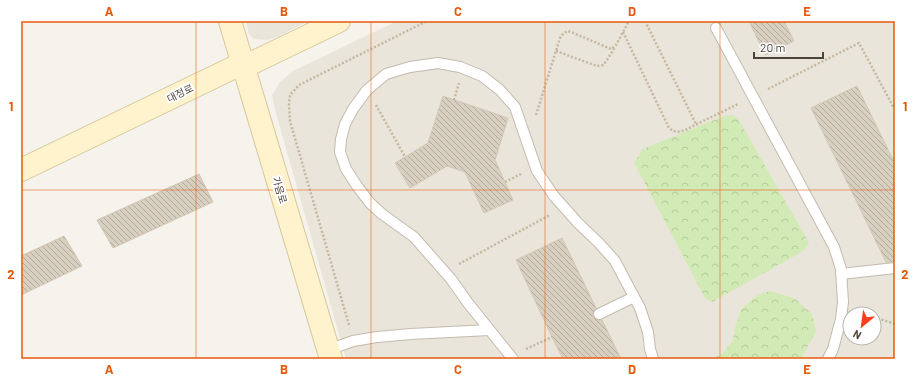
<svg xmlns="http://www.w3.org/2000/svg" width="916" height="380" font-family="Barlow,'Noto Sans KR',sans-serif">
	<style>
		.residential { fill: #eae5da; fill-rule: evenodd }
		.forest { fill: url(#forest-crowns) }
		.building { fill: url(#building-back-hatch); stroke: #d3c7b4 }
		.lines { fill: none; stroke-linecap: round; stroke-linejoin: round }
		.lane-casing { stroke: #c2bbae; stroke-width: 12 }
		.secondary-casing { stroke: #d6c79b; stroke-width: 24 }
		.path { stroke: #c4b79f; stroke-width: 2.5; stroke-dasharray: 2 2; stroke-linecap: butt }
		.lane { stroke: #fff; stroke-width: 10 }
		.secondary { stroke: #fff3cd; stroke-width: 22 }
		.grid { fill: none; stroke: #e8590c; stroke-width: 1; stroke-opacity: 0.55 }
		.labels { text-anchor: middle; stroke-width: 4; stroke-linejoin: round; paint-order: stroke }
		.street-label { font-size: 10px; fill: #4b4439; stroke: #fff }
		.neatline { fill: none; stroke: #e8590c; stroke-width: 1.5 }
		.grid-label { font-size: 13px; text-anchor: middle; font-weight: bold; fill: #e8590c }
	</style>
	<defs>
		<pattern id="forest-crowns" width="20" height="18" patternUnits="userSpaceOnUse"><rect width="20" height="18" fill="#d2eab5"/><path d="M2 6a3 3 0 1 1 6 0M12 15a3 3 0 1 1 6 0" fill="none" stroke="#b6ca9c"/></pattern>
		<pattern id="building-back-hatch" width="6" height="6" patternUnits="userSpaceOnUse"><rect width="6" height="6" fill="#d8cfc1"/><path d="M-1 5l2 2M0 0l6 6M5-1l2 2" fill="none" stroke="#b1aa9e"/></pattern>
	</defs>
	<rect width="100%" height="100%" fill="#f6f3ec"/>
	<!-- residential -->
	<g class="residential">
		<path d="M246 21H308L279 36 267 40 254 39 249 34Z"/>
		<path d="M397 21H895V359H346L275 110 272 95 280 82 293 71ZM850 314H874V338H850Z"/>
	</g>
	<!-- forest -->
	<g class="forest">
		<path d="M732 115 739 120 809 243 806 248 800 253 712 302 705 298 634 163 643 149 724 116Z"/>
		<path d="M770 291 794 298 812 314 816 331 801 359H712L723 353 733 340 735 328 741 309 756 296Z"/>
	</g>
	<!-- building -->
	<g class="building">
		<path d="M749 21H784L794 41 765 55Z"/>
		<path d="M857 86 895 164V262H886L811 108Z"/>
		<path d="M443 96 508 118 495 160 513 200 484 213 465 172 447 166 410 188 395 163 428 143Z"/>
		<path d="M199 174 213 202 113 248 97 220Z"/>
		<path d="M64 236 82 266 21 295V256Z"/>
		<path d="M562 238 596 308 593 313V317L598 320H602L621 359H563L552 337 516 260Z"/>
	</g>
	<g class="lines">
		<!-- lane casing -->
		<g class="lane-casing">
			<g id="lane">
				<path d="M716 28 834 247 841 269 843 302 841 319 833 349 828 359"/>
				<path d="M841 274 895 268"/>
				<path d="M599 314 634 297"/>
				<path d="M328 350 353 341 377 337 411 334 489 330"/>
				<path d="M513 359 468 303 451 279 414 237 382 214 370 203 357 186 346 169 340 152 341 139 345 124 353 109 367 90 386 74 410 67 438 63 460 67 482 76 500 90 515 107 537 171 554 196 578 223 599 243 615 261 640 308 648 332 650 349 653 359"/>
			</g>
		</g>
		<!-- secondary casing -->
		<g class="secondary-casing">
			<g id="secondary">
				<path d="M230 21 331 359"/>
				<path d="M21 170 243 63H252L339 21"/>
			</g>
		</g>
		<!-- path -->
		<g class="path">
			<path d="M645 21 696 124"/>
			<path d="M623 32 669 128C675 133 679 132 685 130L738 104"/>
			<path d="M556 51 597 66 603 65 607 60 615 47"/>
			<path d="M768 89 859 43 895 110"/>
			<path d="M454 100 459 83"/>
			<path d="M376 105 405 157"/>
			<path d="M536 115 560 38 562 35 567 31 571 32 611 49 616 45 629 21"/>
			<path d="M505 182 521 174"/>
			<path d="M459 264 550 215"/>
			<path d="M858 312 865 314"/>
			<path d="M874 317 895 324"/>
			<path d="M349 325 290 121 289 104 290 95 299 85 427 21"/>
			<path d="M526 349 552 337"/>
		</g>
		<!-- lane -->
		<use href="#lane" class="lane"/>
		<!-- secondary -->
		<use href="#secondary" class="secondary"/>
	</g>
	<!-- grid -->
	<path class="grid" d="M196 21V359M371 21V359M545 21V359M720 21V359M21 190H895"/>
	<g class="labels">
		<!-- street labels -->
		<g class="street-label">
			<text transform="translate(180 93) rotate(-26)" y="4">대정로</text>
			<text transform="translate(280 190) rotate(73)" y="4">가음로</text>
		</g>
	</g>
	<!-- border -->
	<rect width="916" height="380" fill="none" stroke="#ffffff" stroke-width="44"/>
	<!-- north arrow -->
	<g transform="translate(862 326) rotate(209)"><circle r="19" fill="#ffffff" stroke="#b7b4b0"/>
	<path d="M0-3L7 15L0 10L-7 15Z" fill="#fc3f1d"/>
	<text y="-6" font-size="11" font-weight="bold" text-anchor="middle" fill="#4b4439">N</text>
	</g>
	<!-- scale -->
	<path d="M754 52v6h69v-6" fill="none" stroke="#4b4439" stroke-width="2"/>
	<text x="760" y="52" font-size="12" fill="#4b4439" stroke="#ffffff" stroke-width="3" paint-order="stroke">20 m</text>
	<rect x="22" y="22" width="872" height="336" class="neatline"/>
	<g class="grid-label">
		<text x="109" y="16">A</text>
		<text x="284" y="16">B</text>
		<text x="458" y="16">C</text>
		<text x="632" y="16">D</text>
		<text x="807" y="16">E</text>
		<text x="11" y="111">1</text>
		<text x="905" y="111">1</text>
		<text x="11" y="279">2</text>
		<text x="905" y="279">2</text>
		<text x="109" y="374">A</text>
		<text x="284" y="374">B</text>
		<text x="458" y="374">C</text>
		<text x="632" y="374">D</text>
		<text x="807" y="374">E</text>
	</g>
</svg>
